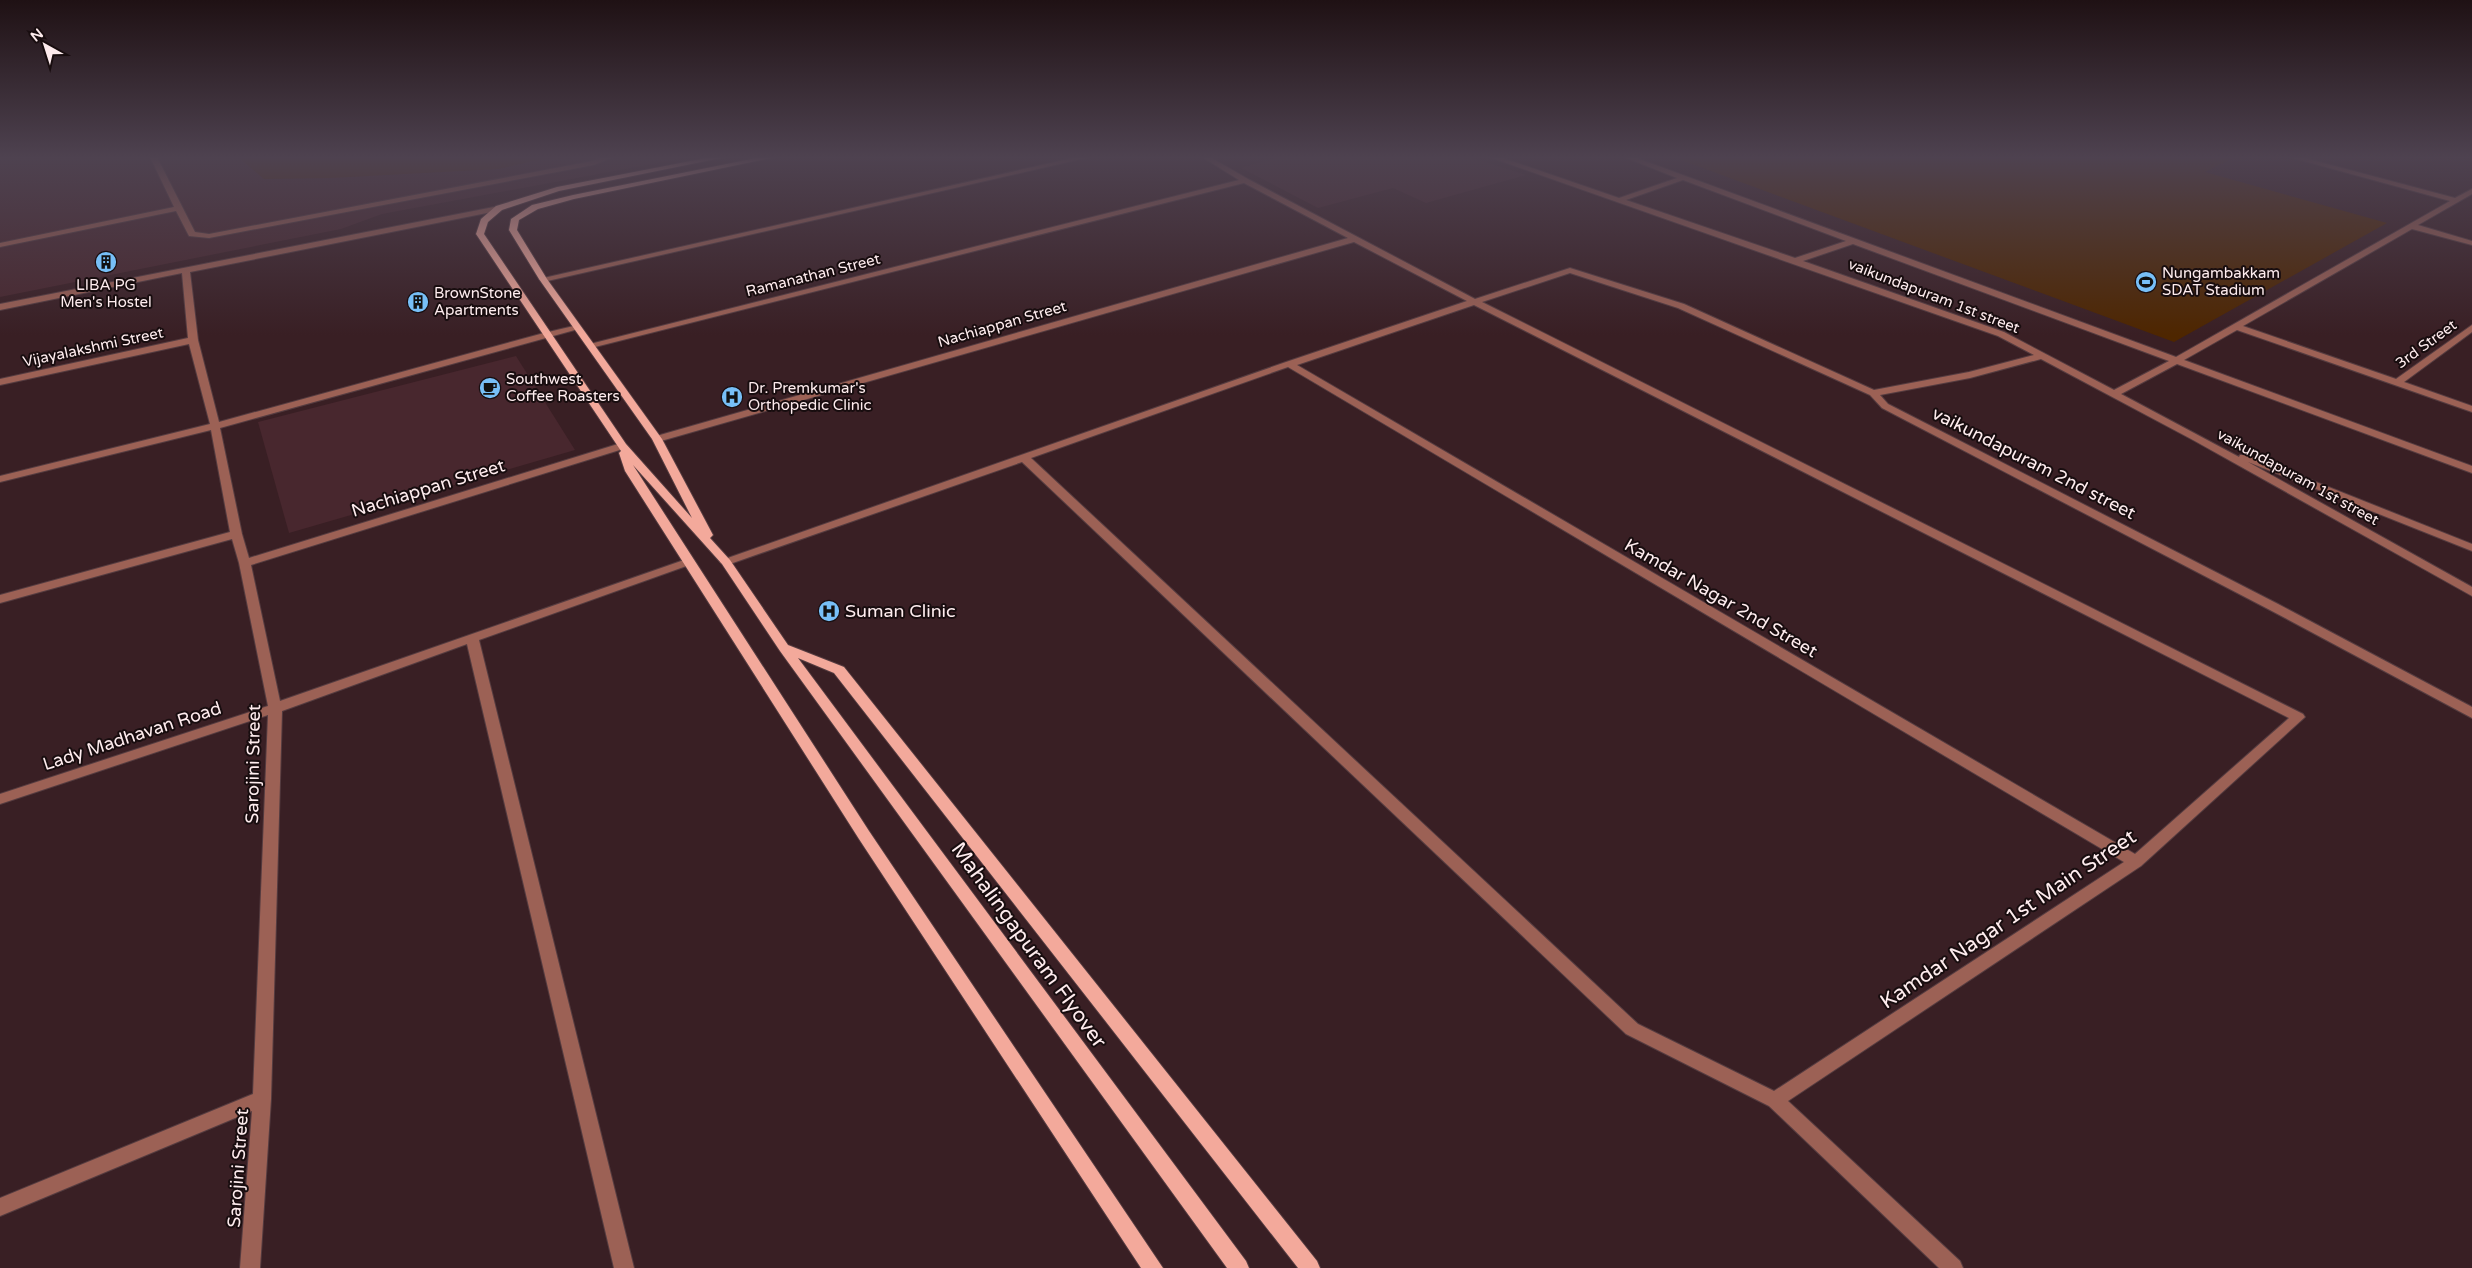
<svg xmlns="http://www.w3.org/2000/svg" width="2472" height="1268" font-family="'Varela Round',sans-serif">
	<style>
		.built { fill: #48272e }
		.green { fill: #4e2600 }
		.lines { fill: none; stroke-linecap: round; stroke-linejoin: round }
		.minor-casing { stroke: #553c40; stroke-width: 2 }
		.major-casing { stroke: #553c40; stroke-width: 2 }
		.minor { fill: #9c6155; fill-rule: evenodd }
		.major { fill: #f3a99b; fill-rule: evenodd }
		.labels { text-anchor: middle; stroke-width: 4; stroke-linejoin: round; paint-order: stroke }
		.far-poi-label { font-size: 15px; fill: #feecee; stroke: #180d0f; text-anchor: start }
		.far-street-label { font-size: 15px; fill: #feecee; stroke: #180d0f }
		.street-label { font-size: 18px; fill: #feecee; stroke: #180d0f }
		.poi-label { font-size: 18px; fill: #feecee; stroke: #180d0f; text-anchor: start }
		.near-street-label { font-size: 21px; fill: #feecee; stroke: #180d0f }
	</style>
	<rect width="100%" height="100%" fill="#391f24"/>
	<!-- built -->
	<g class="built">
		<path d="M0 157H690L382 214 341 229 0 297Z"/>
		<path d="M1279 157H1470L1526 175 1426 203 1393 188 1318 208 1241 168Z"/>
		<path d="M516 356 575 450 289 533 258 422Z"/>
	</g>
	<!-- green -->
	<g class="green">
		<path d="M238 157H553L498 169 331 178 264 179Z"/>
		<path d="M1673 157H2235L2205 172 2387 223 2174 342Z"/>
	</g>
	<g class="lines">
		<!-- minor casing -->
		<g class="minor-casing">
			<g id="minor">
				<path d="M150 157H157L195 232 209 234 592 161 604 157H614L594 165 209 238 189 236 176 211 0 247V243L174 207Z"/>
				<path d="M1077 157H1090L543 282 539 279Z"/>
				<path d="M1202 157H1210L1248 179 1475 299 1570 268 1684 304 1874 390 1969 372 2034 355 1998 336 1489 157H1500L1619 198 1677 178 1624 157H1634L2176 357 2450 201 2289 157H2301L2455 198 2472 189V194L2418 225 2472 241V245L2412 229 2243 326 2396 379 2472 325V332L2404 382 2472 406V412L2237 330 2184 360 2472 466V473L2177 364 2121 394 2239 457 2240 455H2248L2472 544V551L2248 462 2472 587V596L2193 440 2041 359 1970 378 1880 395 1888 404 2278 604 2472 707V718L2270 610 1882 408 1870 395 1678 308 1570 273 1482 302 2303 714 2305 717 2141 866 1788 1101 1960 1261 1963 1268H1939L1769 1106 1626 1034 1022 462 730 564 726 566 720 562 722 560 1286 362 1467 301 1354 242 661 441 657 442 652 439 653 437 1348 238 1244 183 591 348 586 345 1239 180ZM1683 180 1846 241 1795 258 1626 200ZM1853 244 2169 361 2114 390 2004 332 1803 261ZM1474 305 2289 718 2135 854 1297 365ZM1288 367 2124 862 1774 1091 1638 1024 1031 458Z"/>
				<path d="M499 206 503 208 502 210 190 272 198 340 219 422 544 333 578 325 582 328 220 428 242 534 249 558 618 444 622 443 627 446 626 448 251 565 280 701 684 560 688 558 694 562 692 564 479 640 634 1268H614L467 644 282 711 271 1099 260 1268H240L252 1111 0 1216V1198L253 1094 268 715 0 804V794L268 706 239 563 232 539 0 603V595L230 532 211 430 0 482V476L210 424 189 344 0 385V379L188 338 182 273 0 310V304Z"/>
			</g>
		</g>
		<!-- major casing -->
		<g class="major-casing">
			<path id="major" d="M711 157H726L559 191 502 210 488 222 484 234 626 444 692 518 652 439 539 279 509 230 511 219 532 205 573 195 761 157H776L574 199 538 209 519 220 517 230 547 279 662 439 713 535 710 538 730 560 788 645 844 667 1317 1261 1320 1268H1298L834 673 798 658 1246 1261 1249 1268H1227L780 651 722 564 633 465 869 831 1163 1268H1141L859 839 625 471 619 453 621 451 476 234 481 219 496 206 557 187Z"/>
		</g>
		<!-- minor -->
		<use href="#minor" class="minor"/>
		<!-- major -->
		<use href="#major" class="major"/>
	</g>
	<!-- sky -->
	<linearGradient id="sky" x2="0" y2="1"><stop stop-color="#1f1114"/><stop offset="0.47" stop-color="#4e4250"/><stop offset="1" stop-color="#4e4250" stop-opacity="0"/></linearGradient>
	<rect width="2472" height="335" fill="url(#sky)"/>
	<!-- icons -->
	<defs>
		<g id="building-disc" transform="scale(1.125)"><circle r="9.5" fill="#77bff7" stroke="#180d0f"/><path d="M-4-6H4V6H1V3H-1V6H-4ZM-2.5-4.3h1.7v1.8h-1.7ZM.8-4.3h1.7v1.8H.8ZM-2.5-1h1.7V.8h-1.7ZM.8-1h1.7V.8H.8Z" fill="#111"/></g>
		<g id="stadium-disc" transform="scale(1.125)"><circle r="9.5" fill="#77bff7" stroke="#180d0f"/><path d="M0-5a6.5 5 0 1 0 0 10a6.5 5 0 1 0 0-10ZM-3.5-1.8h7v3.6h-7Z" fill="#111"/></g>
		<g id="cafe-disc" transform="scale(1.125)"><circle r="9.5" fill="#77bff7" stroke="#180d0f"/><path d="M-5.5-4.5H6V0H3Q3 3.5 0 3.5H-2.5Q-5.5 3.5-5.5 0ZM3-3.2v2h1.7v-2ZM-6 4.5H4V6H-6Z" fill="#111"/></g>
		<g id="hospital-disc" transform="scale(1.125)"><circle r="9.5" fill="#77bff7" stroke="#180d0f"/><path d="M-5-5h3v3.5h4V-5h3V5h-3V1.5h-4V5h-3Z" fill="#111"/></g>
	</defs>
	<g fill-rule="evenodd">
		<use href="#building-disc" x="106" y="262"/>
		<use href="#stadium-disc" x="2146" y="282"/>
		<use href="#building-disc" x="418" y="302"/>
		<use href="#cafe-disc" x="490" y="388"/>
		<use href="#hospital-disc" x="732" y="397"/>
		<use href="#hospital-disc" x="829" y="611"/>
	</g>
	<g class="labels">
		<!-- far-poi labels -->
		<g class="far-poi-label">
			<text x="2162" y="278">Nungambakkam<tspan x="2162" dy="17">SDAT Stadium</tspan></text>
			<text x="106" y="290" text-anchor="middle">LIBA PG<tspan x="106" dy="17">Men's Hostel</tspan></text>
			<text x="434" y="298">BrownStone<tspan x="434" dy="17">Apartments</tspan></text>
			<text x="506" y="384">Southwest<tspan x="506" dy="17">Coffee Roasters</tspan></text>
			<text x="748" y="393">Dr. Premkumar's<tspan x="748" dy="17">Orthopedic Clinic</tspan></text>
		</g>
		<!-- far-street labels -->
		<g class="far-street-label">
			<text transform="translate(813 275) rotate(-14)" y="5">Ramanathan Street</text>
			<text transform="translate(1934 296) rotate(21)" y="5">vaikundapuram 1st street</text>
			<text transform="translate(1002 324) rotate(-16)" y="5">Nachiappan Street</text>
			<text transform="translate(2426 344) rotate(-36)" y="5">3rd Street</text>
			<text transform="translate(93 347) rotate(-12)" y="5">Vijayalakshmi Street</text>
			<text transform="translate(2298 477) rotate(29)" y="5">vaikundapuram 1st street</text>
		</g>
		<!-- street labels -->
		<g class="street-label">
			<text transform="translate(2034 463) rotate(27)" y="6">vaikundapuram 2nd street</text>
			<text transform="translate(428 488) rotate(-17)" y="6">Nachiappan Street</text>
			<text transform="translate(1721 598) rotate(30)" y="6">Kamdar Nagar 2nd Street</text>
			<text transform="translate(132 736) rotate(-18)" y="6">Lady Madhavan Road</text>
			<text transform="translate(253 764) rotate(-89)" y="6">Sarojini Street</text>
			<text transform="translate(238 1168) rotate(-86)" y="6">Sarojini Street</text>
		</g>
		<!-- poi labels -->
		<g class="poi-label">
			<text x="845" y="617">Suman Clinic</text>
		</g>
		<!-- near-street labels -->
		<g class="near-street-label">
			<text transform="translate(2008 919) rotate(-34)" y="7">Kamdar Nagar 1st Main Street</text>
			<text transform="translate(1029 945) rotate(54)" y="7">Mahalingapuram Flyover</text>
		</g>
	</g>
	<!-- north arrow -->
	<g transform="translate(45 45) rotate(321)" stroke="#180d0f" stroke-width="4" paint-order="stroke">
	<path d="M0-4L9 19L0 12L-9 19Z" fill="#feecee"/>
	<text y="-8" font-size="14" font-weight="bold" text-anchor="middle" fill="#feecee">N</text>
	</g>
</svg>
